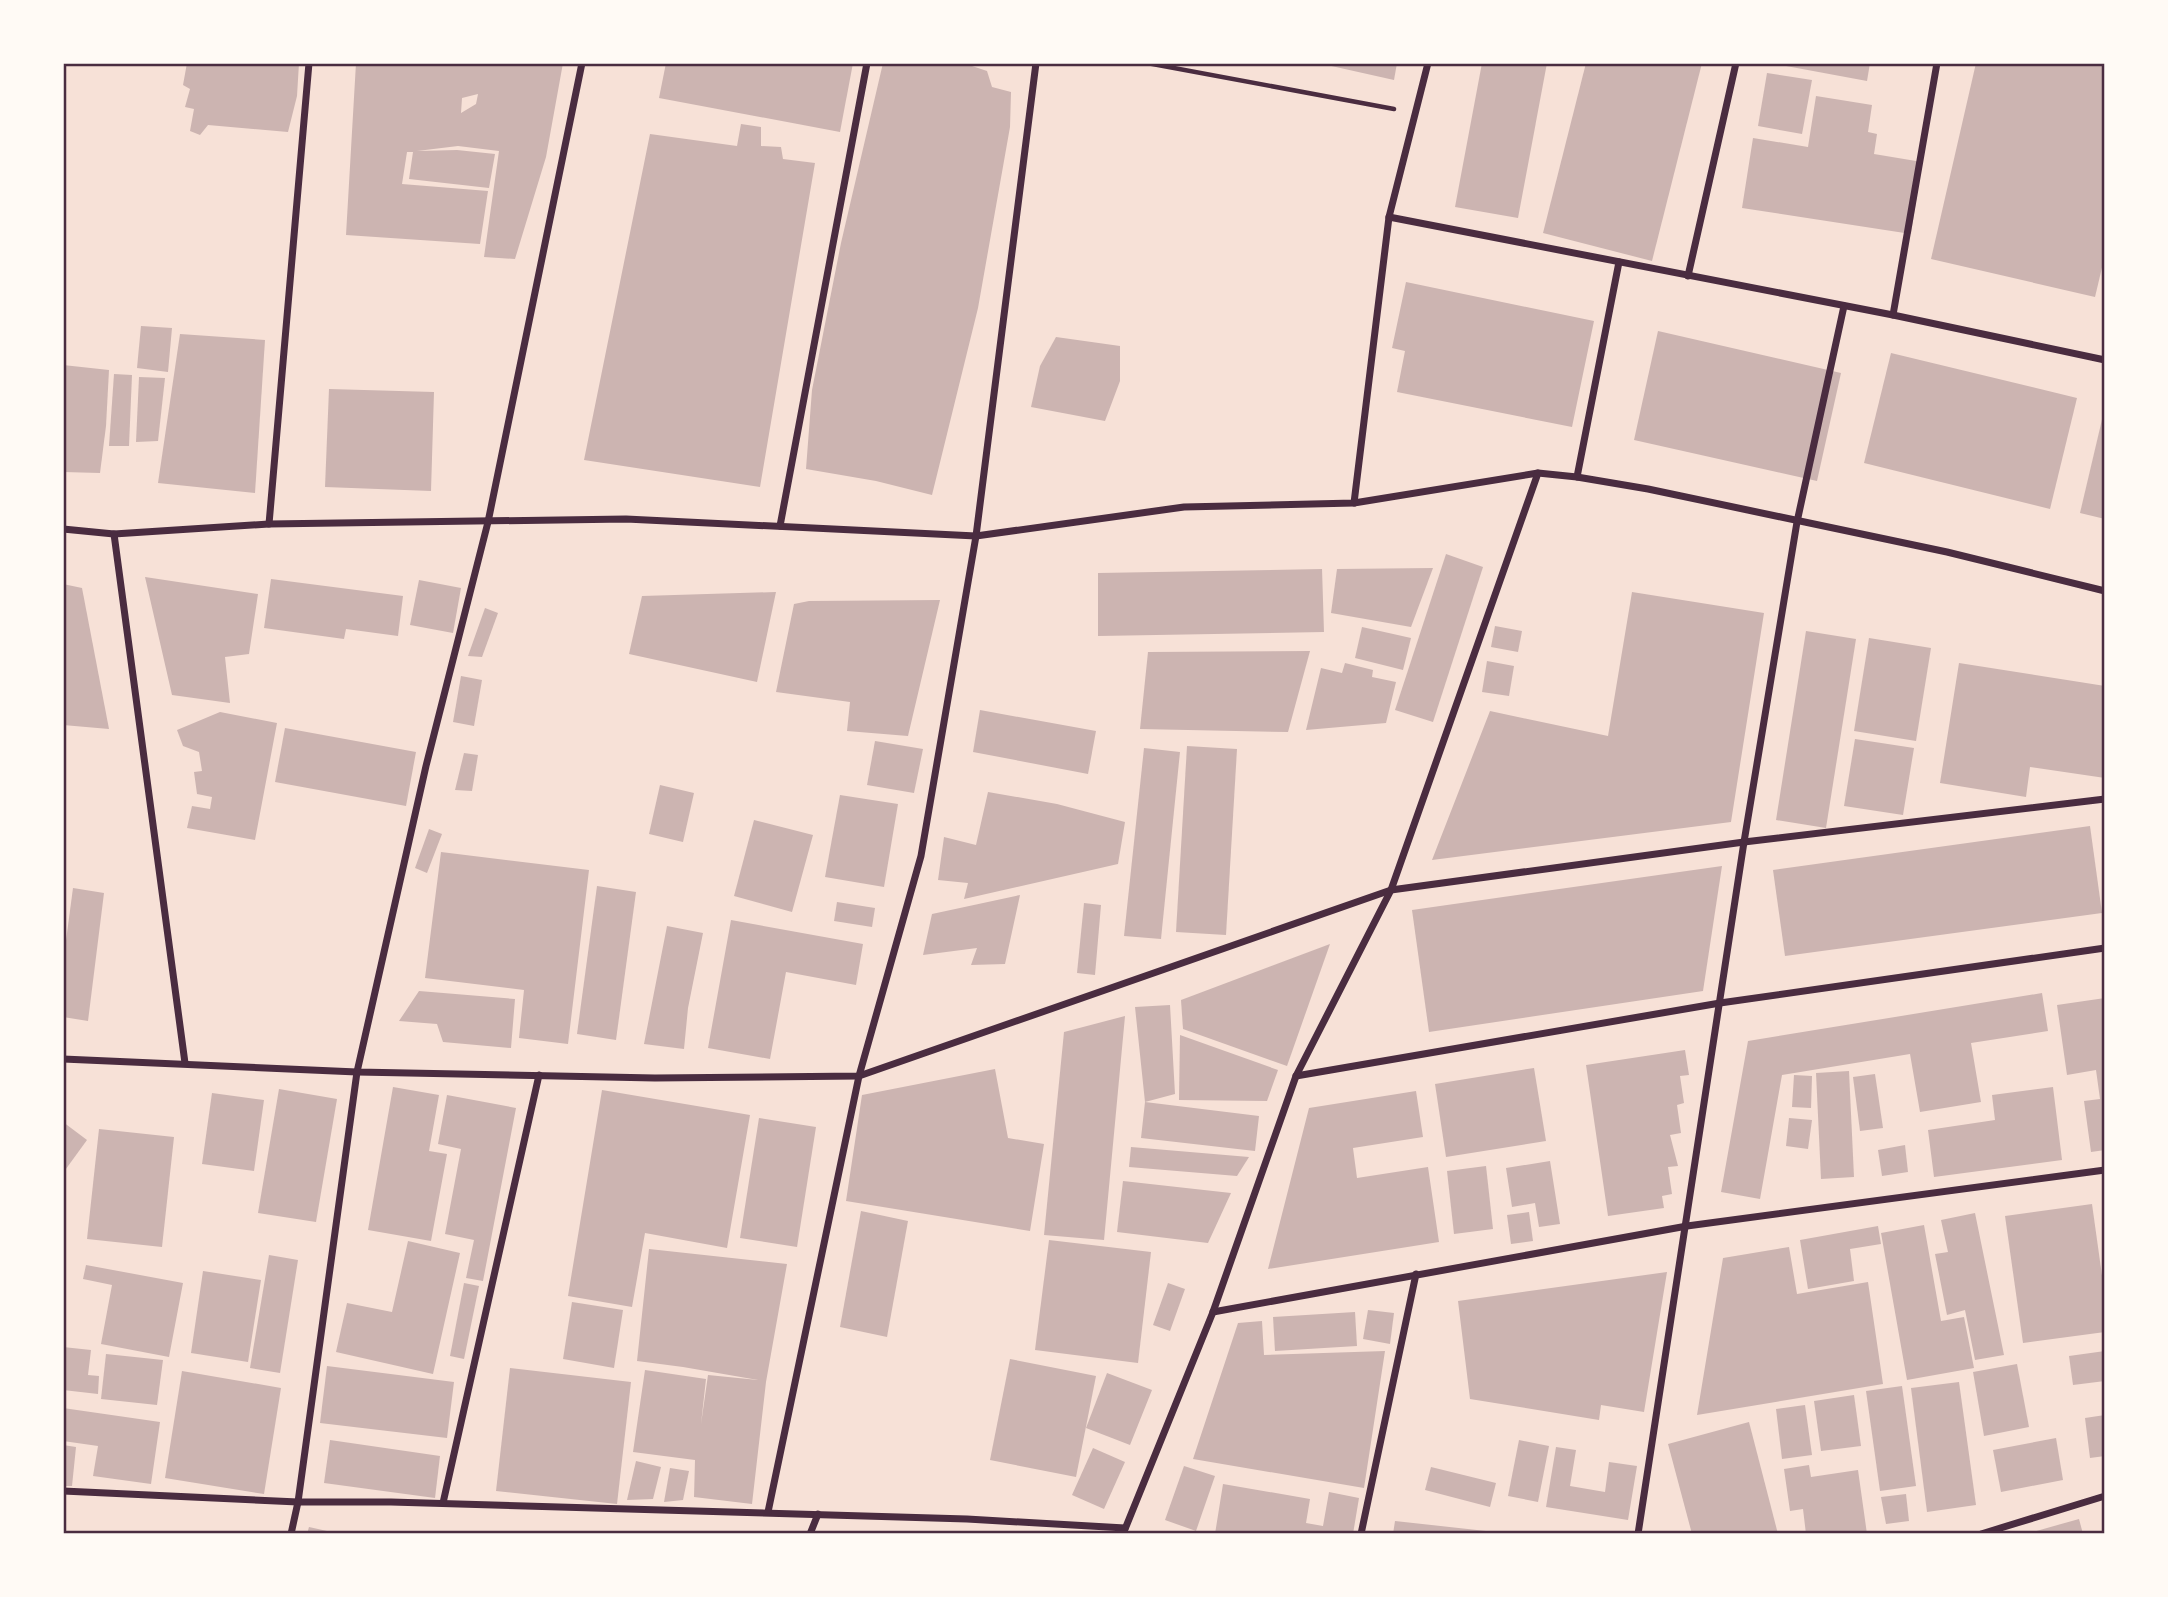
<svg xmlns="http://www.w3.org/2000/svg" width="2168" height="1597" font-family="'Space Grotesk',sans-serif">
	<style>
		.building { fill: #ccb4b1; fill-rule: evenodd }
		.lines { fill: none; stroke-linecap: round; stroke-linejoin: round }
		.path { stroke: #4a2c40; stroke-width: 4.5 }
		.minor { stroke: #4a2c40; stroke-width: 7 }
		.neatline { fill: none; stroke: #4a2c40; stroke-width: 2.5 }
	</style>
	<rect width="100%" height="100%" fill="#f7e1d7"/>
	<!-- building -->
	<g class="building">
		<path d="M187 63H299L297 96 288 132 208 125 200 135 190 131 194 109 185 107 190 89 183 85Z"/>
		<path d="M356 63H563L546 157 515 259 484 257 499 151 458 146 417 151 457 150 495 154 489 188 409 179 413 152H407L402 184 488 191 480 244 346 235ZM478 94 476 104 461 113 462 98Z"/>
		<path d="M666 63H853L840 132 659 98Z"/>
		<path d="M883 63H963L987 71 992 87 1011 92 1010 127 978 308 932 495 876 481 806 469 812 390 841 243Z"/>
		<path d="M1318 63H1397L1394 80Z"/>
		<path d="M1482 63H1547L1518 218 1455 207Z"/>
		<path d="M1586 63H1702L1652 261 1543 233Z"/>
		<path d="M1770 63H1870L1867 81Z"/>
		<path d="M1976 63H2105V255L2095 297 1931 259Z"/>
		<path d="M1767 73 1812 80 1802 134 1758 126Z"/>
		<path d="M1816 96 1872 105 1868 132 1877 134 1874 154 1922 162 1911 234 1742 208 1753 138 1808 147Z"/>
		<path d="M741 124 761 127V146L781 147 783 159 815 163 760 487 584 460 650 134 737 146Z"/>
		<path d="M1406 282 1594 321 1572 427 1397 392 1405 351 1392 348Z"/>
		<path d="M141 326 172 328 168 372 137 368Z"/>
		<path d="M1658 331 1841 373 1817 481 1634 440Z"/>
		<path d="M180 334 265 340 255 493 158 483Z"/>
		<path d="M1056 337 1120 346V381L1105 421 1031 407 1040 366Z"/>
		<path d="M1891 353 2077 398 2050 509 1864 463Z"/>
		<path d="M63 365 109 370 106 426 100 473 63 472Z"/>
		<path d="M114 374 132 375 129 446H109Z"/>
		<path d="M139 377 165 378 158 441 136 442Z"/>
		<path d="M329 389 434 392 431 491 325 487Z"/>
		<path d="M2104 411H2105V519L2080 513Z"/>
		<path d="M1446 554 1483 567 1433 722 1395 710Z"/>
		<path d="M1433 568 1411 627 1331 613 1337 569Z"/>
		<path d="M1322 569 1324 632 1098 636V573Z"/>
		<path d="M145 577 258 594 249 654 225 657 230 703 172 695Z"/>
		<path d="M271 579 403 596 398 636 346 629 344 639 264 628Z"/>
		<path d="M419 580 461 588 453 633 410 625Z"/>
		<path d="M63 584 82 588 109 729 63 725Z"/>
		<path d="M776 592 757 682 629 654 642 596Z"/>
		<path d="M1632 592 1764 613 1731 822 1432 860 1490 711 1608 736Z"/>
		<path d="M940 600 908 736 847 731 850 702 776 692 794 604 809 601Z"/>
		<path d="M485 608 498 613 482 657 468 656Z"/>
		<path d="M1495 626 1522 631 1518 652 1491 647Z"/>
		<path d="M1362 627 1411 638 1403 670 1355 658Z"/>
		<path d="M1806 631 1856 639 1826 828 1776 820Z"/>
		<path d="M1869 638 1931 648 1916 741 1854 731Z"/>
		<path d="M1310 651 1288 732 1140 729 1148 652Z"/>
		<path d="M1487 661 1514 666 1509 696 1482 692Z"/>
		<path d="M1345 663 1373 670 1372 677 1396 682 1386 723 1306 730 1321 668 1342 673Z"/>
		<path d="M1959 663 2105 686V778L2030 767 2026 797 1940 783Z"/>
		<path d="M461 676 482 680 474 726 453 722Z"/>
		<path d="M980 710 1096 731 1088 774 973 752Z"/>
		<path d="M220 712 277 723 255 840 187 828 192 806 210 809 212 797 197 794 194 772 202 771 199 752 183 746 177 730Z"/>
		<path d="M285 728 416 752 406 806 275 782Z"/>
		<path d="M1855 739 1914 748 1903 815 1844 806Z"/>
		<path d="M875 741 923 749 914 793 867 785Z"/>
		<path d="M1187 746 1237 749 1226 935 1176 932Z"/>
		<path d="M1144 748 1180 752 1161 939 1124 936Z"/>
		<path d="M464 753 478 755 472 791 455 790Z"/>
		<path d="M660 785 694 793 683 842 649 834Z"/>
		<path d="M988 792 1057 804 1125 822 1118 864 964 899 968 883 938 880 944 837 976 845Z"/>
		<path d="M840 795 898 804 884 887 825 877Z"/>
		<path d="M754 820 813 835 792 912 734 896Z"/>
		<path d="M2090 826 2102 913 1785 956 1773 870Z"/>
		<path d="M429 829 442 834 427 873 415 868Z"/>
		<path d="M441 852 589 870 568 1044 519 1038 524 990 425 978Z"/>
		<path d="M1722 866 1703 991 1429 1032 1412 910Z"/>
		<path d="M597 886 636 892 616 1040 577 1034Z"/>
		<path d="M73 888 104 893 88 1021 63 1017V963Z"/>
		<path d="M1020 895 1005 964 971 965 977 948 923 955 932 914Z"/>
		<path d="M837 902 875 908 872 927 834 921Z"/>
		<path d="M1084 903 1101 905 1095 975 1077 973Z"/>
		<path d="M731 920 863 944 856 985 786 972 770 1059 708 1048Z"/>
		<path d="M667 926 703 933 688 1008 684 1049 644 1044Z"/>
		<path d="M1330 944 1287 1066 1183 1029 1181 1000Z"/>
		<path d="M419 991 515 999 511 1048 443 1042 437 1024 399 1021Z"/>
		<path d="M2042 993 2048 1031 1971 1043 1981 1102 1920 1112 1910 1054 1782 1075 1760 1199 1721 1192 1748 1041Z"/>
		<path d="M2105 998V1150L2091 1152 2084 1101 2100 1099 2096 1070 2067 1075 2057 1005Z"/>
		<path d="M1170 1005 1175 1094 1145 1102 1259 1116 1255 1151 1141 1138 1145 1102 1135 1007Z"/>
		<path d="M1125 1016 1104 1240 1044 1235 1064 1032Z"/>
		<path d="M1180 1035 1278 1070 1267 1101 1179 1100Z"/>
		<path d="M1685 1050 1689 1075 1680 1076 1684 1103 1677 1105 1681 1133 1670 1135 1678 1166 1668 1167 1672 1194 1662 1196 1664 1208 1608 1216 1586 1065Z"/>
		<path d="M1534 1068 1546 1141 1446 1157 1435 1084Z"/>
		<path d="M995 1069 1008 1138 1044 1144 1030 1231 846 1201 862 1095Z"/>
		<path d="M1849 1071 1854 1177 1821 1179 1816 1073Z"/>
		<path d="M1875 1074 1883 1128 1860 1131 1853 1077Z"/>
		<path d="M1794 1075 1812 1076 1811 1108 1792 1107Z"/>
		<path d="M393 1087 439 1095 429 1151 447 1154 431 1241 368 1230Z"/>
		<path d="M2053 1087 2062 1160 1934 1177 1928 1130 1995 1120 1992 1095Z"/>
		<path d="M279 1089 337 1099 316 1222 258 1213Z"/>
		<path d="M602 1090 750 1115 727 1248 645 1233 632 1307 568 1296Z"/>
		<path d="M1416 1091 1423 1137 1353 1148 1357 1178 1428 1167 1439 1242 1268 1269 1309 1108Z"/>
		<path d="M212 1093 264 1100 254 1171 202 1164Z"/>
		<path d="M447 1095 516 1108 483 1281 466 1278 474 1240 445 1234 461 1149 438 1144Z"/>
		<path d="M759 1118 816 1127 797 1247 740 1238Z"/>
		<path d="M1789 1118 1812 1120 1808 1149 1786 1146Z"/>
		<path d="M63 1122 87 1140 63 1173Z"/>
		<path d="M99 1129 174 1137 162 1247 87 1239Z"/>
		<path d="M1905 1145 1908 1172 1882 1176 1878 1150Z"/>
		<path d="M1131 1147 1249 1157 1237 1176 1129 1167Z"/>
		<path d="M1550 1161 1560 1224 1539 1227 1535 1203 1512 1207 1506 1168Z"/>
		<path d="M1486 1166 1493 1229 1454 1234 1447 1171Z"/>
		<path d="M1123 1181 1231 1193 1208 1243 1117 1232Z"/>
		<path d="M2092 1204 2105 1297V1332L2023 1343 2005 1216Z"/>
		<path d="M861 1211 908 1221 887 1337 840 1327Z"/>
		<path d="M1529 1212 1533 1241 1511 1244 1507 1215Z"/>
		<path d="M1975 1213 2004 1355 1975 1360 1965 1310 1947 1315 1935 1254 1948 1252 1941 1220Z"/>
		<path d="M1924 1225 1941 1321 1964 1317 1974 1368 1907 1380 1881 1233Z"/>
		<path d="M1878 1226 1881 1244 1850 1249 1854 1281 1808 1289 1800 1240Z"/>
		<path d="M1049 1240 1151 1252 1138 1363 1035 1350Z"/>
		<path d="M408 1241 460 1253 433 1374 336 1352 347 1303 392 1312Z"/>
		<path d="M1789 1247 1797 1294 1868 1282 1883 1384 1697 1415 1723 1258Z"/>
		<path d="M649 1249 787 1264 766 1382 752 1504 694 1497 695 1460 633 1452 645 1370 706 1379 701 1424 708 1375 758 1380 683 1367 637 1361Z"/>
		<path d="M269 1255 298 1260 280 1373 250 1368Z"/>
		<path d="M86 1265 183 1283 169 1357 101 1344 112 1285 83 1279Z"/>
		<path d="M203 1271 261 1280 248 1362 191 1353Z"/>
		<path d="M1667 1272 1644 1412 1601 1405 1599 1420 1470 1399 1458 1301Z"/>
		<path d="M464 1283 479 1286 464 1359 450 1356Z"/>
		<path d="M1168 1283 1185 1289 1170 1331 1153 1325Z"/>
		<path d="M572 1302 623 1310 614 1368 563 1359Z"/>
		<path d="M1368 1310 1394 1313 1390 1344 1363 1339Z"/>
		<path d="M1355 1312 1357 1346 1275 1351 1273 1317Z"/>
		<path d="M1262 1321 1264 1355 1385 1351 1364 1488 1193 1459 1238 1323Z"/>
		<path d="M63 1347 91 1350 88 1375 99 1376 98 1394 63 1390Z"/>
		<path d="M2105 1351V1381L2073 1385 2069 1356Z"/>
		<path d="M106 1354 163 1360 157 1405 101 1399Z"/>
		<path d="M1010 1359 1096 1376 1076 1477 990 1460Z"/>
		<path d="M2017 1364 2029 1427 1984 1436 1973 1372Z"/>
		<path d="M327 1366 454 1382 447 1438 320 1423Z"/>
		<path d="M510 1368 631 1382 617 1504 496 1491Z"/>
		<path d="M182 1371 281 1388 264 1494 165 1478Z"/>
		<path d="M1107 1373 1152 1390 1130 1445 1086 1428Z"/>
		<path d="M1959 1382 1976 1505 1927 1512 1911 1388Z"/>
		<path d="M1902 1386 1916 1486 1880 1491 1866 1391Z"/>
		<path d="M1854 1395 1861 1446 1821 1451 1814 1401Z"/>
		<path d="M1805 1405 1812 1455 1782 1459 1776 1409Z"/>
		<path d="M63 1408 160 1422 151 1484 93 1476 98 1446 63 1441Z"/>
		<path d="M2105 1415V1456L2090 1458 2085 1418Z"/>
		<path d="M1749 1422 1778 1534H1692L1668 1444Z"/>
		<path d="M2056 1438 2063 1480 2001 1492 1993 1450Z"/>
		<path d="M330 1440 440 1456 435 1498 324 1483Z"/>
		<path d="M1519 1440 1549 1446 1538 1502 1508 1496Z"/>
		<path d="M63 1445 76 1447 72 1486H63Z"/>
		<path d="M1556 1447 1576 1450 1570 1486 1605 1492 1609 1462 1637 1466 1628 1520 1546 1507Z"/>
		<path d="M1093 1448 1125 1462 1104 1509 1072 1495Z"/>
		<path d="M636 1461 661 1467 653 1499 627 1500Z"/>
		<path d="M1809 1465 1811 1477 1858 1470 1867 1534H1806L1803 1509 1790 1511 1784 1469Z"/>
		<path d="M1184 1466 1215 1476 1196 1531 1165 1520Z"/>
		<path d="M1431 1467 1496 1483 1490 1507 1425 1490Z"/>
		<path d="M670 1468 689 1471 683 1500 664 1502Z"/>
		<path d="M1223 1484 1310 1499 1306 1523 1323 1526 1329 1492 1359 1498 1353 1534H1215Z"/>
		<path d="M1906 1494 1909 1521 1886 1524 1881 1497Z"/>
		<path d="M2079 1519 2083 1534H2029V1533Z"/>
		<path d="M1395 1521 1495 1532V1534H1393Z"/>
		<path d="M309 1527 336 1533V1534H307Z"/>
	</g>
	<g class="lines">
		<!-- path -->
		<path class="path" d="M1147 63 1394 109"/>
		<!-- minor -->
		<g class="minor">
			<path d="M1389 217 1893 315 2105 360"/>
			<path d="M1688 276 1736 63"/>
			<path d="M1893 315 1937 63"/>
			<path d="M1577 477 1619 262"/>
			<path d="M1354 503 1389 217 1428 63"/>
			<path d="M269 524 309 63"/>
			<path d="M780 526 867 63"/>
			<path d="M63 529 114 534 269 524 626 519 976 536 1184 507 1354 503 1538 473 1577 477 1648 489 1947 552 2105 591"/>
			<path d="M114 534 185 1063"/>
			<path d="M63 1059 357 1072 655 1078 859 1076 1391 890 1744 842 2105 799"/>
			<path d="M1296 1076 1720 1003 2105 948"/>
			<path d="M1213 1312 1687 1226 2105 1170"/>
			<path d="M63 1491 298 1502H391L967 1519 1125 1528"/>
			<path d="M443 1503 539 1075"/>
			<path d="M768 1512 859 1076 921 856 976 536 1036 63"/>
			<path d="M291 1534 298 1502 357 1072 426 766 488 522 582 63"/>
			<path d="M810 1534 818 1514"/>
			<path d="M1123 1534 1213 1312 1296 1076 1391 890 1538 473"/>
			<path d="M1361 1534 1416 1274"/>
			<path d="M1638 1534 1744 842 1797 522 1844 306"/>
			<path d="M1981 1534 2105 1496"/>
		</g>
	</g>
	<!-- border -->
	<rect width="2168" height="1597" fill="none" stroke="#fffaf5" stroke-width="130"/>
	<rect x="65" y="65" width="2038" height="1467" class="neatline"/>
</svg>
